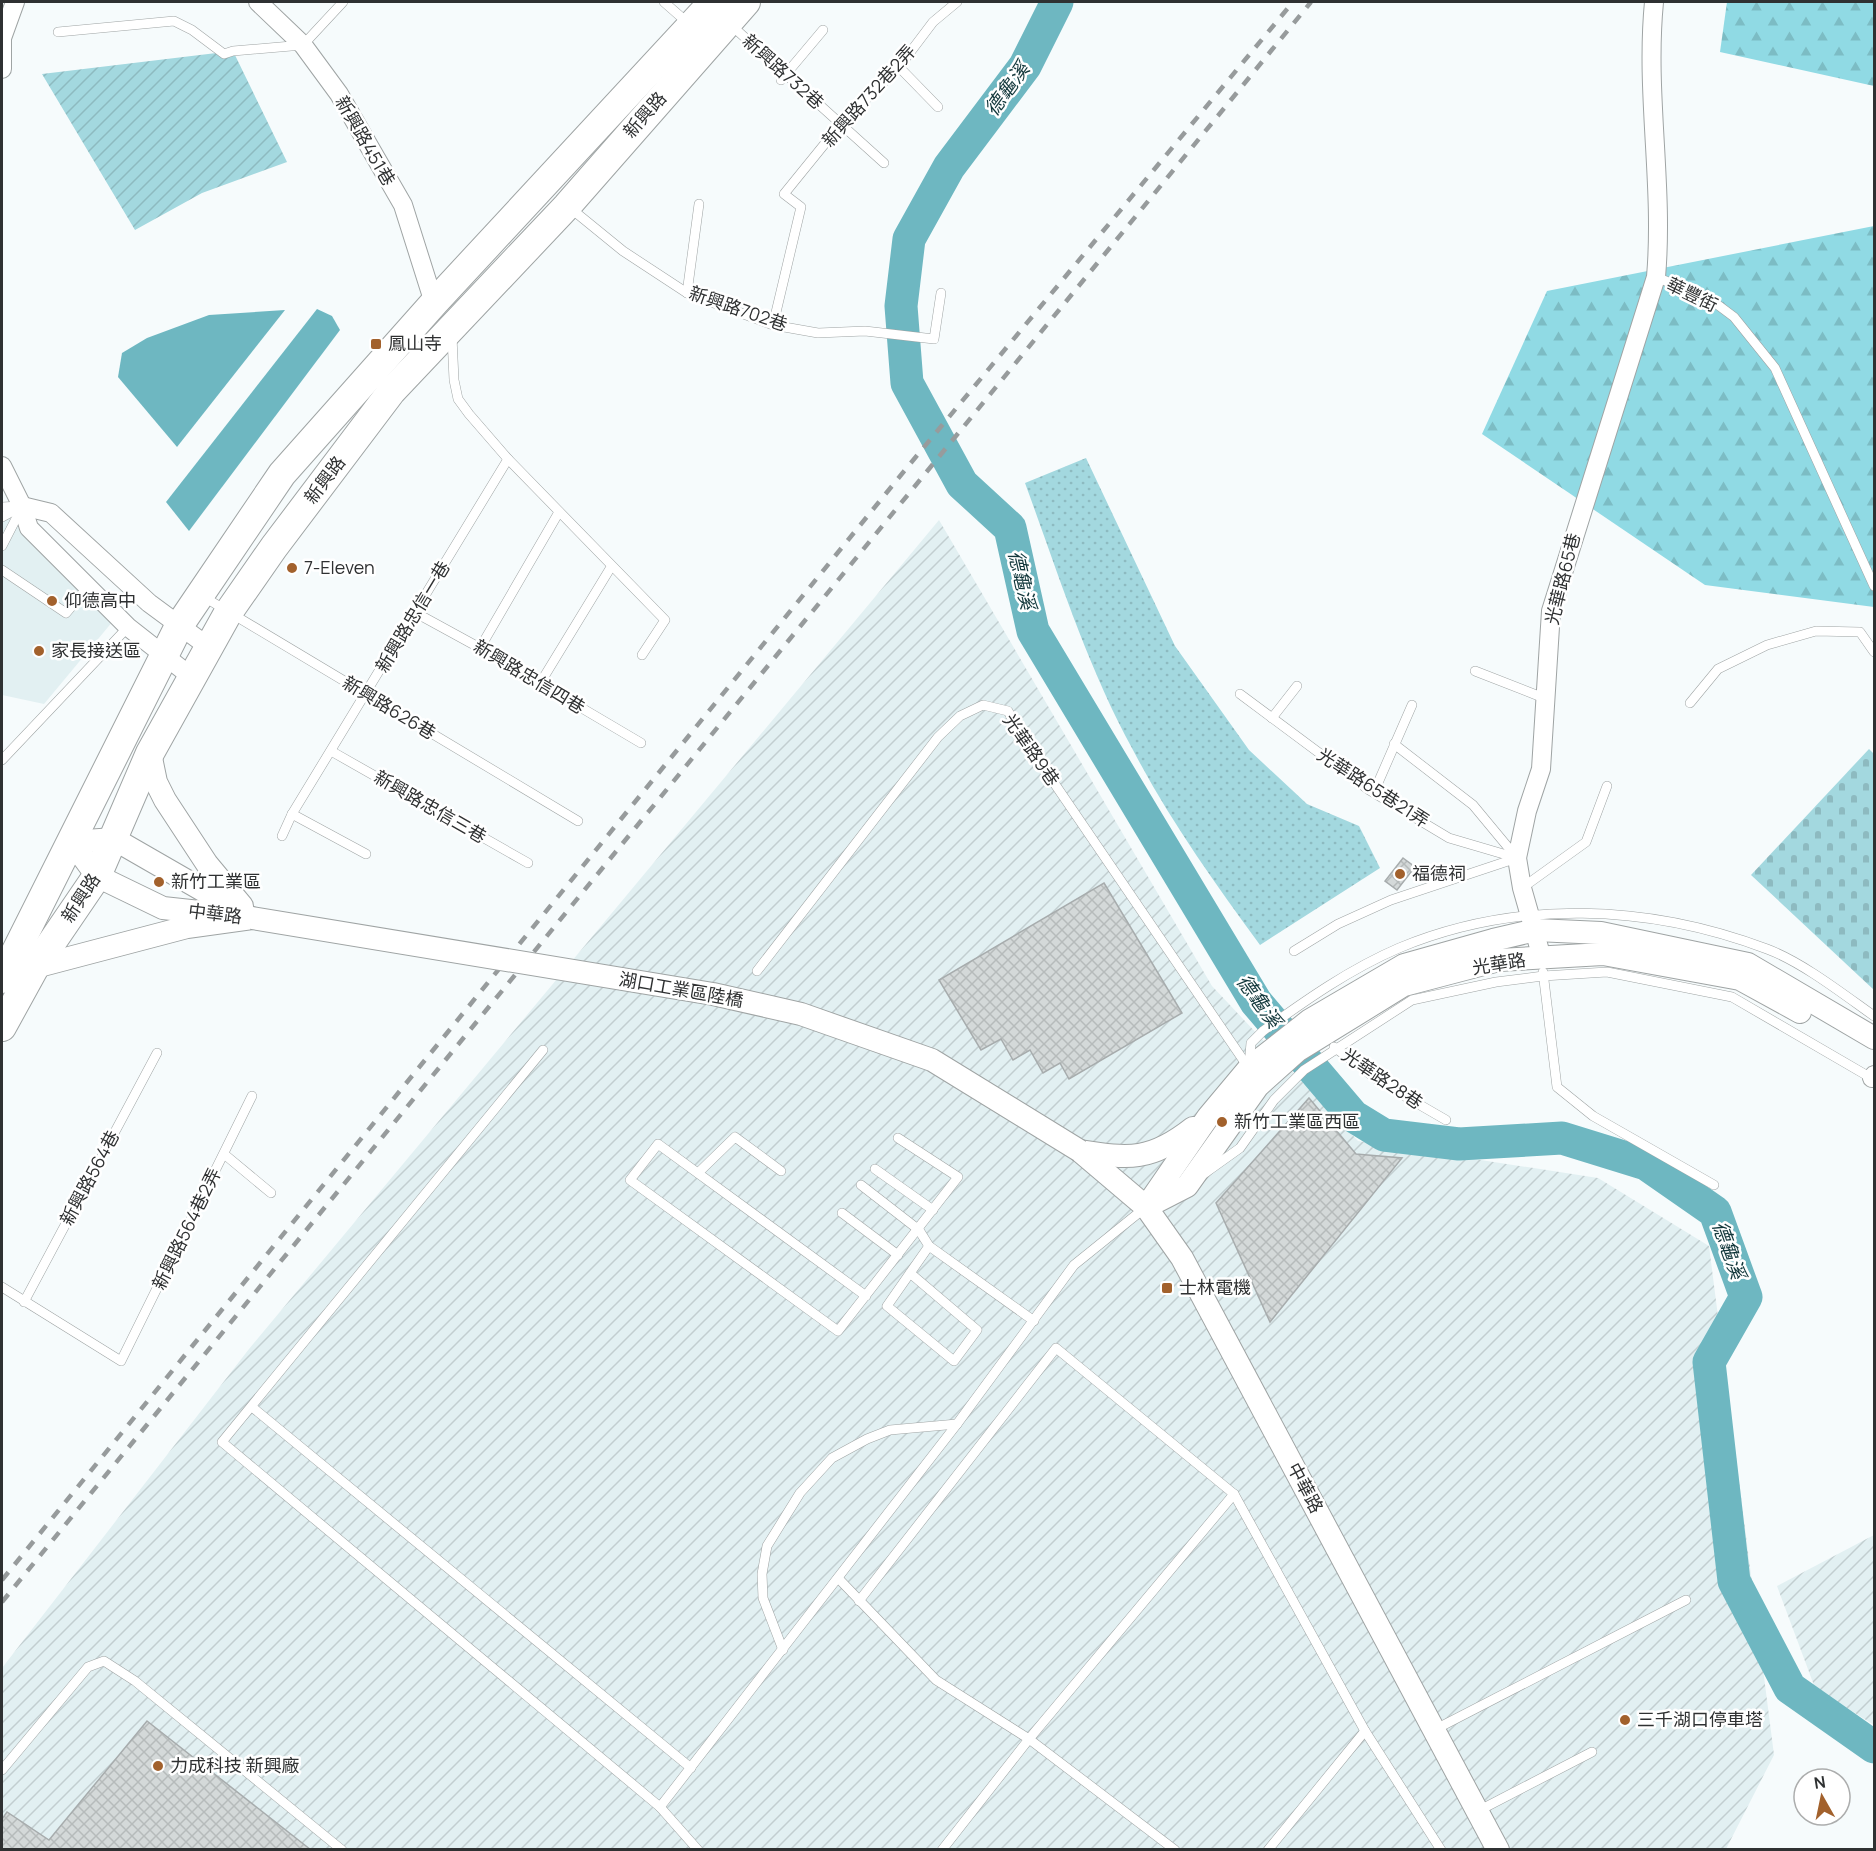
<svg xmlns="http://www.w3.org/2000/svg" width="1876" height="1851" font-family="Manrope,'Noto Sans TC',sans-serif">
	<style>
		.built { fill: #e2f0f2 }
		.industrial { fill: url(#industrial-furrows) }
		.grass { fill: url(#grass-dots) }
		.forest { fill: url(#forest-firs) }
		.cemetery { fill: url(#cemetery-stones) }
		.garden { fill: url(#garden-furrows) }
		.water { fill: #6eb7c1 }
		.lines { fill: none; stroke-linecap: round; stroke-linejoin: round }
		.river { stroke: #6eb7c1; stroke-width: 33 }
		.building { fill: url(#building-cross-hatch); stroke: #a7acad; stroke-width: 1.5 }
		.service-casing { stroke: #9fa4a4; stroke-width: 10 }
		.minor-casing { stroke: #9fa4a4; stroke-width: 20 }
		.tertiary-casing { stroke: #9fa4a4; stroke-width: 24 }
		.primary-casing { stroke: #9fa4a4; stroke-width: 30 }
		.service { stroke: #fff; stroke-width: 9 }
		.minor { stroke: #fff; stroke-width: 18 }
		.tertiary { stroke: #fff; stroke-width: 22 }
		.primary { stroke: #fff; stroke-width: 28 }
		.rail { stroke: #979b9c; stroke-width: 4.5; stroke-dasharray: 10 10; stroke-linecap: butt }
		.tertiary-bridge-casing { stroke: #9fa4a4; stroke-width: 24; stroke-linecap: butt }
		.tertiary-bridge { stroke: #fff; stroke-width: 22 }
		.poi-dot { fill: #a2612c; stroke: #fff; stroke-width: 2 }
		.labels { text-anchor: middle; stroke-width: 5; stroke-linejoin: round; paint-order: stroke }
		.street-label { font-size: 18px; fill: #2f3132; stroke: #fff }
		.poi-label { font-size: 18px; fill: #2f3132; stroke: #fff; text-anchor: start }
		.water-label { font-size: 20px; font-style: italic; fill: #12373b; stroke: #fff }
	</style>
	<defs>
		<pattern id="industrial-furrows" width="10" height="10" patternUnits="userSpaceOnUse" patternTransform="scale(1.5)"><rect width="10" height="10" fill="#e2f0f2"/><path d="M-1 1l2-2M0 10L10 0M9 11l2-2" fill="none" stroke="#c2ced0"/></pattern>
		<pattern id="grass-dots" width="8" height="8" patternUnits="userSpaceOnUse" patternTransform="scale(1.5)"><rect width="8" height="8" fill="#a3d8df"/><path d="M2 2h.1M6 6h.1" fill="none" stroke="#8dbac0" stroke-width="1.8" stroke-linecap="round"/></pattern>
		<pattern id="forest-firs" width="22" height="20" patternUnits="userSpaceOnUse" patternTransform="scale(1.5)"><rect width="22" height="20" fill="#90dae4"/><path d="M5 1l3.5 6h-7zM16 11l3.5 6h-7z" fill="#7cbcc4"/></pattern>
		<pattern id="cemetery-stones" width="16" height="16" patternUnits="userSpaceOnUse" patternTransform="scale(1.5)"><rect width="16" height="16" fill="#a3d8df"/><path d="M2 7V4a2 2 0 0 1 4 0v3zM10 15v-3a2 2 0 0 1 4 0v3z" fill="#8dbac0"/></pattern>
		<pattern id="garden-furrows" width="10" height="10" patternUnits="userSpaceOnUse" patternTransform="scale(1.5)"><rect width="10" height="10" fill="#a3d8df"/><path d="M-1 1l2-2M0 10L10 0M9 11l2-2" fill="none" stroke="#8dbac0"/></pattern>
		<pattern id="building-cross-hatch" width="8" height="8" patternUnits="userSpaceOnUse" patternTransform="scale(1.5)"><rect width="8" height="8" fill="#d4d9d9"/><path d="M0 0l8 8M0 8l8-8" fill="none" stroke="#b6bbbb"/></pattern>
	</defs>
	<rect width="100%" height="100%" fill="#f6fbfc"/>
	<!-- built -->
	<path class="built" d="M2 511 118 615 44 704 2 695Z"/>
	<!-- industrial -->
	<g class="industrial">
		<path d="M939 520 1212 986 1358 1141 1598 1178 1709 1246 1774 1755 1726 1849 2 1850V1668L249 1349Z"/>
		<path d="M1874 1535V1725L1815 1688 1777 1586Z"/>
	</g>
	<!-- grass -->
	<path class="grass" d="M1086 458 1175 646 1249 750 1307 804 1359 826 1380 868 1260 945C1214 882 1169 819 1133 750 1087 666 1058 573 1025 483Z"/>
	<!-- forest -->
	<g class="forest">
		<path d="M1727 2H1874V86L1720 52Z"/>
		<path d="M1874 226V607L1705 585 1482 434 1547 291Z"/>
	</g>
	<!-- cemetery -->
	<path class="cemetery" d="M1869 749 1874 754V990L1751 875Z"/>
	<!-- garden -->
	<path class="garden" d="M233 51 287 162 202 193 135 230 42 74Z"/>
	<!-- water -->
	<g class="water">
		<path d="M317 309 332 316 340 330 189 531 166 502Z"/>
		<path d="M285 310 177 447 118 377 122 353 147 338 209 315Z"/>
	</g>
	<g class="lines">
		<!-- river -->
		<path class="river" d="M1057 2 1025 66 949 167 909 239 901 306 907 383 962 484 1010 528 1033 631 1256 1002 1353 1116 1384 1135 1459 1144 1562 1138 1646 1164 1715 1212 1746 1297 1709 1362 1734 1581 1790 1688 1874 1747"/>
	</g>
	<!-- building -->
	<g class="building">
		<path d="M1403 858 1415 867 1397 890 1385 881Z"/>
		<path d="M1104 883 1182 1013 1069 1079 1060 1063 1043 1073 1030 1050 1013 1060 1001 1039 981 1050 939 980Z"/>
		<path d="M1309 1098 1356 1154 1402 1158 1270 1322 1216 1203Z"/>
		<path d="M147 1721 311 1850H2V1819L7 1812 49 1840Z"/>
	</g>
	<g class="lines">
		<!-- service casing -->
		<g class="service-casing">
			<g id="service">
				<path d="M664 2 689 24"/>
				<path d="M731 25 884 163"/>
				<path d="M58 32 174 21 192 30 224 54 233 51 303 45 343 2"/>
				<path d="M899 67 938 107"/>
				<path d="M781 80 823 30"/>
				<path d="M569 207 623 251 687 293 773 325 818 333 865 331 934 339 941 293"/>
				<path d="M1656 277 1710 299 1734 317 1775 368 1874 586"/>
				<path d="M687 293 699 204"/>
				<path d="M773 325 801 207 784 194 840 125 899 67 933 22 957 2"/>
				<path d="M452 337 454 380 458 399 469 414 508 459 665 620 642 655"/>
				<path d="M2 507 20 506"/>
				<path d="M2 517 22 506"/>
				<path d="M2 546 21 509"/>
				<path d="M2 570 66 613 88 587"/>
				<path d="M204 597 578 821"/>
				<path d="M416 613 480 648 641 743"/>
				<path d="M480 648 559 512"/>
				<path d="M1475 671 1544 698"/>
				<path d="M539 685 611 567"/>
				<path d="M1240 694 1369 790 1449 838 1517 858"/>
				<path d="M1690 703 1718 669 1767 645 1816 631 1860 632 1874 652"/>
				<path d="M1272 718 1297 686"/>
				<path d="M1394 744 1473 805 1517 858"/>
				<path d="M331 751 528 863"/>
				<path d="M2 760 128 627"/>
				<path d="M1374 792 1412 705"/>
				<path d="M292 814 366 854"/>
				<path d="M282 836 292 814 508 459"/>
				<path d="M1522 888 1586 842 1607 786"/>
				<path d="M1294 951 1338 924 1391 900 1517 858"/>
				<path d="M757 971 938 737 960 716 983 705 1008 711 1020 733 1248 1067"/>
				<path d="M1543 972 1557 1087 1593 1116 1714 1185"/>
				<path d="M1334 1047 1382 1083 1446 1120"/>
				<path d="M543 1050 222 1442 660 1807 957 1424 1074 1265 1146 1207"/>
				<path d="M1249 1066 1251 1043 1263 1031C1306 1000 1350 969 1399 948 1517 899 1648 904 1767 949 1802 962 1843 994 1874 1016"/>
				<path d="M224 1154 271 1193"/>
				<path d="M875 1169 933 1210"/>
				<path d="M698 1173 735 1137 781 1171"/>
				<path d="M1205 1173 1240 1148 1274 1100 1304 1070 1412 1000 1496 982 1543 976 1607 972 1732 997 1873 1079"/>
				<path d="M861 1185 919 1230 929 1246 1034 1321"/>
				<path d="M842 1213 898 1255"/>
				<path d="M910 1273 977 1330 954 1361 887 1306 929 1246"/>
				<path d="M2 1287 121 1361 252 1096"/>
				<path d="M866 1296 658 1144 630 1180 838 1331 958 1177 898 1138"/>
				<path d="M24 1302 157 1053"/>
				<path d="M252 1407 691 1768"/>
				<path d="M838 1578 936 1680 1029 1739 1175 1850"/>
				<path d="M859 1601 1056 1348 1234 1494 1365 1731 1441 1850"/>
				<path d="M783 1650 763 1598 762 1574 767 1546 800 1493 832 1458 867 1439 890 1430 957 1424"/>
				<path d="M1434 1730 1686 1600"/>
				<path d="M2 1770 88 1667 104 1661 135 1681 342 1850"/>
				<path d="M660 1807 698 1850"/>
				<path d="M1478 1811 1592 1752"/>
				<path d="M942 1850 1029 1739 1234 1494"/>
				<path d="M1268 1850 1365 1731"/>
			</g>
		</g>
		<!-- minor casing -->
		<g class="minor-casing">
			<g id="minor">
				<path d="M258 2 303 45 339 94 403 205 434 303"/>
				<path d="M2 69V38L15 2"/>
				<path d="M2 466 22 506 29 528 128 627 193 678"/>
				<path d="M22 506 51 513 149 603 210 648"/>
				<path d="M1542 958 1522 888 1517 858 1527 811 1541 769 1551 611 1656 277C1664 185 1645 94 1654 2"/>
				<path d="M1872 1078 1874 1075"/>
			</g>
		</g>
		<!-- tertiary casing -->
		<g class="tertiary-casing">
			<g id="tertiary">
				<path d="M150 753 156 782 165 800 207 864 242 906"/>
				<path d="M72 842 97 876 163 908 218 914"/>
				<path d="M72 842 114 839 246 915"/>
				<path d="M35 967 187 927 252 918"/>
				<path d="M1080 1151 1146 1207 1182 1258 1498 1850"/>
				<path d="M1080 1151C1130 1159 1151 1161 1193 1128"/>
				<path d="M1150 1205 1187 1186 1258 1086 1297 1051 1404 985 1499 960 1603 954 1740 979 1800 1012"/>
				<path d="M1146 1207 1208 1117 1249 1068 1310 1020 1404 965 1493 940 1536 930 1601 933 1748 964 1874 1038"/>
			</g>
		</g>
		<!-- primary casing -->
		<g class="primary-casing">
			<g id="primary">
				<path d="M2 979 179 626 282 474 434 303 713 2"/>
				<path d="M2 1027 35 967 97 876 150 753 228 613 274 547 391 392 567 206 746 2"/>
			</g>
		</g>
		<!-- service -->
		<use href="#service" class="service"/>
		<!-- minor -->
		<use href="#minor" class="minor"/>
		<!-- tertiary -->
		<use href="#tertiary" class="tertiary"/>
		<!-- primary -->
		<use href="#primary" class="primary"/>
		<!-- rail -->
		<g class="rail">
			<path d="M2 1580 905 470 1293 2"/>
			<path d="M2 1602 1311 2"/>
		</g>
		<!-- tertiary-bridge casing -->
		<g class="tertiary-bridge-casing">
			<path id="tertiary-bridge" d="M252 918 713 994 801 1014 932 1060 1080 1151"/>
		</g>
		<!-- tertiary-bridge -->
		<use href="#tertiary-bridge" class="tertiary-bridge"/>
	</g>
	<!-- markers -->
	<g class="poi-dot">
		<rect x="370" y="338" width="12" height="12" rx="3"/>
		<circle cx="292" cy="568" r="6"/>
		<circle cx="52" cy="601" r="6"/>
		<circle cx="39" cy="651" r="6"/>
		<circle cx="1400" cy="874" r="6"/>
		<circle cx="159" cy="882" r="6"/>
		<circle cx="1222" cy="1122" r="6"/>
		<rect x="1161" y="1282" width="12" height="12" rx="3"/>
		<circle cx="1625" cy="1720" r="6"/>
		<circle cx="158" cy="1766" r="6"/>
	</g>
	<g class="labels">
		<!-- street labels -->
		<g class="street-label">
			<text transform="translate(783 72) rotate(42)" y="6">新興路732巷</text>
			<text transform="translate(869 96) rotate(-48)" y="6">新興路732巷2弄</text>
			<text transform="translate(645 115) rotate(-49)" y="6">新興路</text>
			<text transform="translate(365 141) rotate(60)" y="6">新興路451巷</text>
			<text transform="translate(1692 295) rotate(26)" y="6">華豐街</text>
			<text transform="translate(738 309) rotate(19)" y="6">新興路702巷</text>
			<text transform="translate(325 480) rotate(-53)" y="6">新興路</text>
			<text transform="translate(1563 579) rotate(-76)" y="6">光華路65巷</text>
			<text transform="translate(413 617) rotate(-59)" y="6">新興路忠信一巷</text>
			<text transform="translate(529 677) rotate(31)" y="6">新興路忠信四巷</text>
			<text transform="translate(389 708) rotate(31)" y="6">新興路626巷</text>
			<text transform="translate(1031 750) rotate(55)" y="6">光華路9巷</text>
			<text transform="translate(1373 788) rotate(33)" y="6">光華路65巷21弄</text>
			<text transform="translate(430 807) rotate(30)" y="6">新興路忠信三巷</text>
			<text transform="translate(81 898) rotate(-57)" y="6">新興路</text>
			<text transform="translate(215 914) rotate(7)" y="6">中華路</text>
			<text transform="translate(1499 964) rotate(-9)" y="6">光華路</text>
			<text transform="translate(681 990) rotate(10)" y="6">湖口工業區陸橋</text>
			<text transform="translate(1382 1079) rotate(34)" y="6">光華路28巷</text>
			<text transform="translate(90 1178) rotate(-62)" y="6">新興路564巷</text>
			<text transform="translate(187 1229) rotate(-64)" y="6">新興路564巷2弄</text>
			<text transform="translate(1305 1488) rotate(62)" y="6">中華路</text>
		</g>
		<!-- poi labels -->
		<g class="poi-label">
			<text x="388" y="350">鳳山寺</text>
			<text x="304" y="574">7-Eleven</text>
			<text x="64" y="607">仰德高中</text>
			<text x="51" y="657">家長接送區</text>
			<text x="1412" y="880">福德祠</text>
			<text x="171" y="888">新竹工業區</text>
			<text x="1234" y="1128">新竹工業區西區</text>
			<text x="1179" y="1294">士林電機</text>
			<text x="1637" y="1726">三千湖口停車塔</text>
			<text x="170" y="1772">力成科技 新興廠</text>
		</g>
		<!-- water labels -->
		<g class="water-label">
			<text transform="translate(1007 89) rotate(-54)" y="7">德龜溪</text>
			<text transform="translate(1022 580) rotate(77)" y="7">德龜溪</text>
			<text transform="translate(1259 1001) rotate(54)" y="7">德龜溪</text>
			<text transform="translate(1729 1250) rotate(70)" y="7">德龜溪</text>
		</g>
	</g>
	<!-- border -->
	<rect width="1876" height="1851" fill="none" stroke="#2f3132" stroke-width="6"/>
	<!-- north arrow -->
	<g transform="translate(1822 1797) rotate(351)"><circle r="28" fill="#ffffff" stroke="#acadad" stroke-width="1.5"/>
	<path d="M0-4.5L10 22L0 15L-10 22Z" fill="#a2612c"/>
	<text y="-9" font-size="16" font-weight="bold" text-anchor="middle" fill="#2f3132">N</text>
	</g>
</svg>
